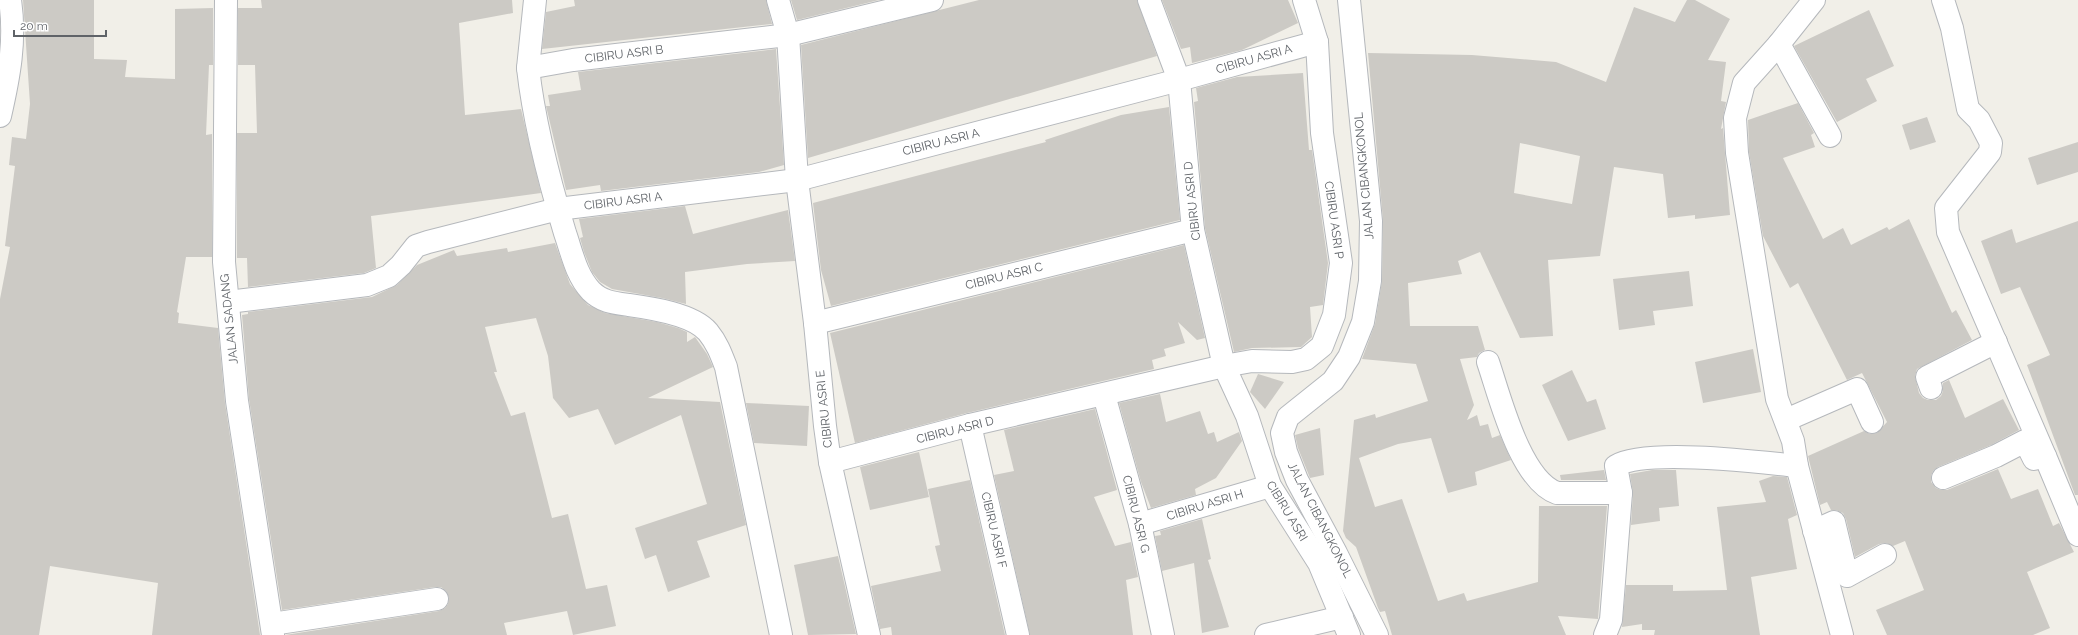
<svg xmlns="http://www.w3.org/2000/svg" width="2078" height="635" font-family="Raleway,sans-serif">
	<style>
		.building { fill: #cccac5; fill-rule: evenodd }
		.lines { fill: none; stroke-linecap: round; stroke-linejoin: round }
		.minor-casing { stroke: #b5b8bc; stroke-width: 24 }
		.minor { stroke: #fff; stroke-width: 22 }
		.labels { text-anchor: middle; stroke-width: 3; stroke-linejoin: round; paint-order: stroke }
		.street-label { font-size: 12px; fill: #5f6368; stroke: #fff }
	</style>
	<rect width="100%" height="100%" fill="#f1efe8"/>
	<!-- building -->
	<g class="building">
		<path d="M23 0H94V59L127 60 125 77 175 79V9L213 8V65H209L206 135 212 134V257H186L177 312 179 313 178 323 218 328 225 403 260 635H152L158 583 50 566 39 635H0V299L10 247 5 246 15 166 9 165 12 137 26 139 30 104Z"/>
		<path d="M261 0H512L513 13 459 23 465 115 521 109 541 193 371 216 376 268 364 273 248 287 247 258H237V133H257L255 65H238V8H262Z"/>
		<path d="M574 0H766L772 24 542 49 546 12 575 6Z"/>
		<path d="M791 0H879L797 20Z"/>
		<path d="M979 0H1137L1157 56 808 158 801 45Z"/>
		<path d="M1162 0H1288L1298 23 1242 50 1192 63 1190 47 1181 49Z"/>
		<path d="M1687 0H1695L1730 19 1708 60 1726 62 1721 101 1726 102 1721 129 1723 128 1730 215 1695 219V215L1668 218 1663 174 1614 167 1600 256 1548 260 1553 336 1520 338 1480 252 1458 261 1462 274 1408 283 1410 326H1478L1485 350 1479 353 1477 357 1460 359 1474 405 1467 420 1477 415 1480 426 1488 424 1492 438 1500 435 1511 460 1475 472 1477 485 1448 493 1431 438 1398 444 1359 458 1375 507 1402 499 1438 601 1464 593 1467 601 1538 582 1539 506H1607L1598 619 1558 616 1566 635H1392L1385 611 1380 612 1378 608 1356 547 1346 538 1343 531 1354 420 1375 414 1376 418 1428 401 1416 364 1362 359 1375 324 1382 281 1383 220 1368 53 1472 55 1556 62 1606 82 1634 7 1675 22ZM1520 143 1580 156 1572 204 1514 193Z"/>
		<path d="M1869 10 1894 66 1866 79 1877 101 1837 122 1794 46Z"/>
		<path d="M776 49 784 165 759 172 601 191 600 185 566 190 546 106H550L548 95 581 90 578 72Z"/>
		<path d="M1303 73 1309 150H1312L1328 263 1323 305 1310 307 1312 337 1301 347 1252 348 1234 352 1205 228 1194 102 1198 101 1196 88 1237 77Z"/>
		<path d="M1798 103 1814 133 1811 135 1815 147 1783 158 1823 239 1843 228 1851 245 1887 227 1889 230 1909 219 1952 313 1956 310 1972 340 1917 369 1915 376 1919 393 1923 398 1928 400H1936L1941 396 1943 391V383L1949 380 1965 418 2003 399 2019 430 1991 445 1938 467 1933 471 1931 476V482L1936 488 1941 490H1947L1998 469 2011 499 2038 489 2053 526 2059 523 2074 552 2027 572 2050 628 2033 635H1887L1876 610 1924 590 1905 541 1893 546 1886 543 1879 544 1855 557 1846 519 1843 513 1836 510H1831L1827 502 1820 505 1808 456 1864 431 1870 434 1877 433 1887 422 1862 373 1847 380 1798 283 1790 288 1763 236 1749 152 1748 120Z"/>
		<path d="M1169 107 1180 220 831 306 821 270 813 203 1046 142 1045 140 1121 115Z"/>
		<path d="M1927 117 1936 142 1910 150 1902 125Z"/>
		<path d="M2078 142V172L2037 185 2028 158Z"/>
		<path d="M685 206 693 234 788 210 795 261 747 264 685 272 686 304 662 298 612 289 600 282 592 272 584 252 580 238 583 237 579 219Z"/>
		<path d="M2078 221V495H2075L2027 365 2050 355 2020 287 2001 294 1981 241 2012 229 2016 243Z"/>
		<path d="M555 243 570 284 588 305 605 313 657 322 678 328 687 332V342L695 337 707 354 713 367 648 398 720 402 746 525 697 541 710 577 668 592 656 555 645 559 635 528 707 504 681 415 615 445 598 409 569 418 553 398 548 356 536 318 485 327 497 372H494L511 416 525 412 552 518 568 514 586 589 607 585 616 626 573 635 567 611 504 623 507 635H285L439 611 445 608 448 604 449 598 446 591 441 587H435L282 610 249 399 242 315 248 314V312L372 297 397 285 417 265 454 250 457 256 507 248 508 252Z"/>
		<path d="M1184 245 1205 338 1197 340 1178 322 1185 343 1164 349 1166 356 1152 360 1154 369 967 413 855 443 830 333Z"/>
		<path d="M1689 271 1693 306 1653 311 1655 325 1619 330 1613 279Z"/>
		<path d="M1753 349 1761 392 1703 403 1695 362Z"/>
		<path d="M1572 370 1587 402 1596 399 1606 429 1568 441 1542 385Z"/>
		<path d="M1258 374 1284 382 1265 409 1250 392Z"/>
		<path d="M1160 394 1166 422 1200 411 1208 434 1214 432 1217 442 1239 432 1242 441 1216 478 1195 489 1196 495 1151 508 1141 482 1119 403Z"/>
		<path d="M746 403 809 406 807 446 754 443Z"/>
		<path d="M1095 409 1117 490 1094 497 1115 546 1131 542 1138 577 1126 580 1133 635H1030L994 475 1014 471 1004 430Z"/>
		<path d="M1320 428 1324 475 1310 478 1298 448 1295 435Z"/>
		<path d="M919 452 929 497 870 510 860 467Z"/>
		<path d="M1604 470 1606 480H1561L1560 475Z"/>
		<path d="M1652 470H1676L1679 506 1659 508 1660 521 1631 525 1633 493 1630 474Z"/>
		<path d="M1773 476 1787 477 1797 515 1788 519 1797 569 1751 577 1760 635H1654L1655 630H1642V624L1622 627 1626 585H1673V591L1727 590 1717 507 1766 502 1759 481Z"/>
		<path d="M970 480 1005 635H892L891 627 880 629 871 586 941 571 935 546 940 545 928 489Z"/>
		<path d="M1202 519 1211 559 1208 560 1229 627 1202 633 1194 563 1162 571 1155 536 1161 535 1160 531Z"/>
		<path d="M838 556 856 634 808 635 794 565Z"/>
	</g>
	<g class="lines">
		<!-- minor casing -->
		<g class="minor-casing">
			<g id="minor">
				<path d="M226 0 224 262 237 401 273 635"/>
				<path d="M535 0 528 68 573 60 788 35 932 0"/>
				<path d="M778 0 788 35 797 180 815 323 825 426 830 462 869 635"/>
				<path d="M1149 0 1179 80 1193 230 1224 366 1247 416 1270 486 1319 563 1349 635"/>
				<path d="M1349 0 1371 221 1370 281 1363 322 1349 357 1333 381 1288 417 1282 433 1286 452 1297 480 1336 553 1377 635"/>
				<path d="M1814 0 1779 44 1744 83 1735 118 1737 153 1777 399 1793 441 1797 466 1842 635"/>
				<path d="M1943 0 1952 28 1968 109 1979 120 1991 143 1990 152 1946 208 1948 232 2045 456 2034 459 2025 441 1996 456 1943 478"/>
				<path d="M1779 44 1830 136"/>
				<path d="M528 68C534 123 549 180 565 233 572 253 576 275 591 291 602 302 614 303 629 305 651 308 693 314 708 332 717 343 721 354 726 367L781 635"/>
				<path d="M0 116C9 77 16 40 10 0"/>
				<path d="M228 302 367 285 389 276 401 265 416 246 428 242 558 209 797 180 1179 80 1317 42"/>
				<path d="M815 323 1193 230"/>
				<path d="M1488 362C1500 397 1520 480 1557 493H1621"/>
				<path d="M1931 388 1927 377 1996 342"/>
				<path d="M1104 395 1140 524 1163 635"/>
				<path d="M1786 420 1857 389 1872 422"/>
				<path d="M970 425 1018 635"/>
				<path d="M2045 456 2078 535"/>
				<path d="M830 462 970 425 1224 366 1252 361 1292 362 1306 359 1322 346 1334 315 1341 263 1322 133 1317 42 1304 0"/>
				<path d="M1140 524 1270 486"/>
				<path d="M1814 531 1834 522 1847 576 1885 555"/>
				<path d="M272 624 437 599"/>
				<path d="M1266 635 1342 617"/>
				<path d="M1605 635 1611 620 1621 493 1616 466C1645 448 1760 462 1797 466"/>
			</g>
		</g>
		<!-- minor -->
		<use href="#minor" class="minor"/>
	</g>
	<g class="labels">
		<!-- street labels -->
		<g class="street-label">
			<text transform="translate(624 54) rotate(-7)" y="4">CIBIRU ASRI B</text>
			<text transform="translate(1254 59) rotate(-16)" y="4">CIBIRU ASRI A</text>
			<text transform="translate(941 142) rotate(-14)" y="4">CIBIRU ASRI A</text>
			<text transform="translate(1364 176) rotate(-95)" y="4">JALAN CIBANGKONOL</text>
			<text transform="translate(623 201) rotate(-7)" y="4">CIBIRU ASRI A</text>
			<text transform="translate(1192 201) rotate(-96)" y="4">CIBIRU ASRI D</text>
			<text transform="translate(1334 220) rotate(82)" y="4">CIBIRU ASRI P</text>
			<text transform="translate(1004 276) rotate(-14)" y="4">CIBIRU ASRI C</text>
			<text transform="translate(229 319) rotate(-96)" y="4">JALAN SADANG</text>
			<text transform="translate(824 409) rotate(-96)" y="4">CIBIRU ASRI E</text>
			<text transform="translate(955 430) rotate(-14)" y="4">CIBIRU ASRI D</text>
			<text transform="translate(1205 505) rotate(-17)" y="4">CIBIRU ASRI H</text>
			<text transform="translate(1287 511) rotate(59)" y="4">CIBIRU ASRI</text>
			<text transform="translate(1136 514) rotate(76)" y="4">CIBIRU ASRI G</text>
			<text transform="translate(1320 520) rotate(63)" y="4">JALAN CIBANGKONOL</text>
			<text transform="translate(994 530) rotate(77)" y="4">CIBIRU ASRI F</text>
		</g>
	</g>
	<!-- scale -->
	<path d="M14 30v6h92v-6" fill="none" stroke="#5f6368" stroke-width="2"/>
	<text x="20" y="30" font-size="12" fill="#5f6368" stroke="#ffffff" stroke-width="3" paint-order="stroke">20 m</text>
</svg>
